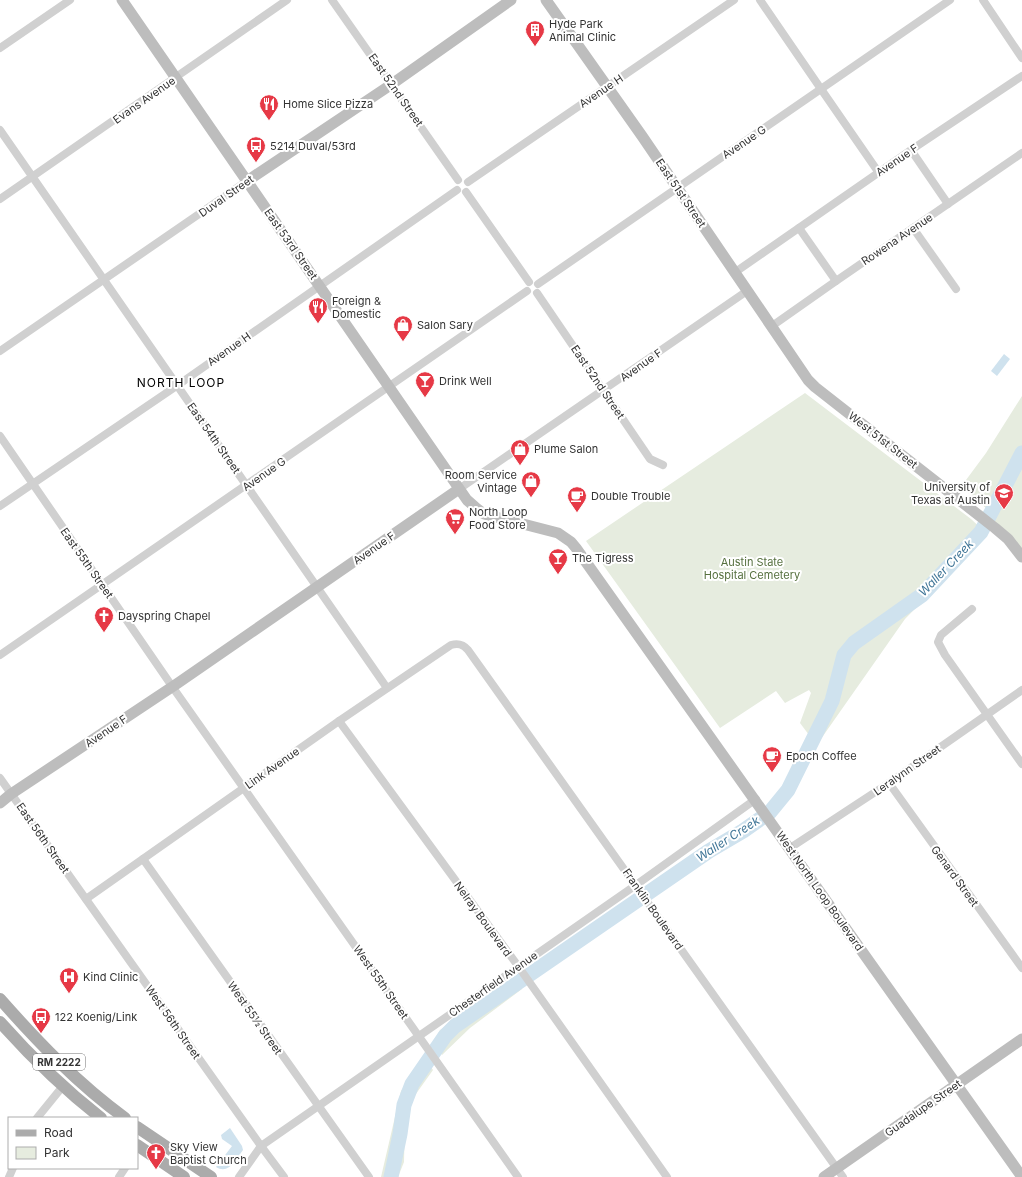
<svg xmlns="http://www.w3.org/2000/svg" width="1022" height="1177" font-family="Inter,sans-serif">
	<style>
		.green { fill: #e6ecdf }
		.water { fill: #cfe2ee }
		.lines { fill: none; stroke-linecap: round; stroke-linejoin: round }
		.river { stroke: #cfe2ee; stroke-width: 15 }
		.street { stroke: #d0d0d0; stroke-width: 8 }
		.secondary { stroke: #bdbdbd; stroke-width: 11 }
		.primary { stroke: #ababab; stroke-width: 12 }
		.labels { text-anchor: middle; stroke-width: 4; stroke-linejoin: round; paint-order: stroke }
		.shield { fill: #fff; stroke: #707070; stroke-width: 1 }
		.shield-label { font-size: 10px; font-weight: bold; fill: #333 }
		.poi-label { font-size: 11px; fill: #333; stroke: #fff; text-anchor: start }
		.street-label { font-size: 11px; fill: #333; stroke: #fff }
		.park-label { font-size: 11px; fill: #56703f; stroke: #fff }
		.neighbourhood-label { font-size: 12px; letter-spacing: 1px; fill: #000; stroke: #fff }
		.water-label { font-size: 12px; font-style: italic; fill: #3f7597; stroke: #fff }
	</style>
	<rect width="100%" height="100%" fill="#fff"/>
	<!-- green -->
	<g class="green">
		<path d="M805 393 971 519 986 533 958 565 905 619 816 746 793 789 777 807 774 802 789 787 812 739 800 723 811 693 809 690 785 703 776 691 720 728 586 541Z"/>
		<path d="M1022 396V557L978 515 987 509 965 490 966 480 986 453Z"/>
		<path d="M514 978 522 989 470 1028 442 1055 433 1042 440 1030Z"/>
		<path d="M424 1057 433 1070 413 1098 405 1118 404 1162 398 1177H381L401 1091Z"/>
	</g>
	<!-- water -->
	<g class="water">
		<path d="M1004 354 1010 359 997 376 991 371Z"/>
		<path d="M230 1128 242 1146 243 1150C236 1159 229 1175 216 1167L232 1146 222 1139 221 1135Z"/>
	</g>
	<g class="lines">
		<!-- river -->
		<path class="river" d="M391 1177 400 1134 404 1105 412 1084 445 1036 455 1026 709 851 743 831 770 812 788 790 832 701 844 655 854 643 922 595 981 532 1022 453"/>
		<!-- street -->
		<g class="street">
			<path d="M332 0 458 180"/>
			<path d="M760 0 821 89 879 173"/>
			<path d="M983 0 1022 58"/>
			<path d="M0 48 70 0"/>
			<path d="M0 130 387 688"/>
			<path d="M911 150 948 204"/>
			<path d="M468 182 734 0"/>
			<path d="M466 192 529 282"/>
			<path d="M0 199 287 0"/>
			<path d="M799 228 836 281"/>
			<path d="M913 228 956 289"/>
			<path d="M734 273 911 150 1022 76"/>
			<path d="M538 284 950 0"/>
			<path d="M537 293 650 459 663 465"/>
			<path d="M772 326 836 281 1022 153"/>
			<path d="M0 351 247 181"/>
			<path d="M0 436 176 692 518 1177"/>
			<path d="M459 489 747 291"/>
			<path d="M0 506 178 385 457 190"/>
			<path d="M972 609 941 635 938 642 945 655 1022 764"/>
			<path d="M0 655 527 291"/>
			<path d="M339 721 518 966 667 1177"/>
			<path d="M0 778 261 1146 284 1177"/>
			<path d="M889 783 1022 968"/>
			<path d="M790 848 889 783 1022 690"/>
			<path d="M143 859 369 1177"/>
			<path d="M86 899 339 721 451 645C458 643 463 644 468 650L843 1177"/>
			<path d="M37 1118 63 1086"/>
			<path d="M9 1177 13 1168"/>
			<path d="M119 1177 125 1168"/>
			<path d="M239 1177 261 1146 636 885 756 799"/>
		</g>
		<!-- secondary -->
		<g class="secondary">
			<path d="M122 0 467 500 475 507 484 514 558 533 571 542 576 548 1022 1177"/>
			<path d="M546 0 642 136 808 380 815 387 995 528 1008 539 1022 557"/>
			<path d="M247 181 392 84 511 0"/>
			<path d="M0 803 11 794 178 683 459 489"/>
			<path d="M824 1177 1022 1039"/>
		</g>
		<!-- primary -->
		<g class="primary">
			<path d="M0 999C38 1042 78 1084 125 1118"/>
			<path d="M0 1022C31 1057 64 1089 101 1118"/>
			<path d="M137 1127 211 1177"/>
			<path d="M137 1145 184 1177"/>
		</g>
	</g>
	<!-- icons -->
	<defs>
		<g id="building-pin" transform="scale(1)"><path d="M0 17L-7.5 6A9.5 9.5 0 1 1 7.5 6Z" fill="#e63946" stroke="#fff"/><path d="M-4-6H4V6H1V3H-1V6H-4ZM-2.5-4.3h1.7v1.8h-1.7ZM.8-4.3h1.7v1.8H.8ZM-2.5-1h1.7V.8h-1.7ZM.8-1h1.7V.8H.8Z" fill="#fff"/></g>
		<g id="restaurant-pin" transform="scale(1)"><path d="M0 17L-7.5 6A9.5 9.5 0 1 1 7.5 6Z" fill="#e63946" stroke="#fff"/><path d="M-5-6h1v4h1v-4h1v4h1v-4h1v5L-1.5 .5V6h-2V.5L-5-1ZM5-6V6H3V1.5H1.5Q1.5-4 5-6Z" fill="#fff"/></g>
		<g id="bus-pin" transform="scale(1)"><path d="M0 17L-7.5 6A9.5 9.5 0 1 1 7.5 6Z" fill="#e63946" stroke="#fff"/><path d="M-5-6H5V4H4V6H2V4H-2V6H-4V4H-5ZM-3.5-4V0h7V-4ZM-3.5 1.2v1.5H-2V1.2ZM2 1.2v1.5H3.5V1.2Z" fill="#fff"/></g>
		<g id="shop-pin" transform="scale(1)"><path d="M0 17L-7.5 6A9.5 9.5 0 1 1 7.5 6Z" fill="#e63946" stroke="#fff"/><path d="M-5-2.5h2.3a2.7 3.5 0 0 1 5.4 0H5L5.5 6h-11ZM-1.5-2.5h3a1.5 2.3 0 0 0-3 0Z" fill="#fff"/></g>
		<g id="bar-pin" transform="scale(1)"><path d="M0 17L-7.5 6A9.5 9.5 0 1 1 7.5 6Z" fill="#e63946" stroke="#fff"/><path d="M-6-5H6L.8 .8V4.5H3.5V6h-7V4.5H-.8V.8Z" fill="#fff"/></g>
		<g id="university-pin" transform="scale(1)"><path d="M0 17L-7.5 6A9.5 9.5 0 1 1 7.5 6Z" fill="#e63946" stroke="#fff"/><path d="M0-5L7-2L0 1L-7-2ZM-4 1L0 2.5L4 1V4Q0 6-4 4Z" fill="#fff"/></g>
		<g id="cafe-pin" transform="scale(1)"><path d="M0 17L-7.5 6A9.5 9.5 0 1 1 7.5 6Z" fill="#e63946" stroke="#fff"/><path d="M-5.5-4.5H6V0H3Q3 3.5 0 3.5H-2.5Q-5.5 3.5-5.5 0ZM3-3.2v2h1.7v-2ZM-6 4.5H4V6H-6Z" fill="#fff"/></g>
		<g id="supermarket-pin" transform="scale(1)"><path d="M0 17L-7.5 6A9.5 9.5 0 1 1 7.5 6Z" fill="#e63946" stroke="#fff"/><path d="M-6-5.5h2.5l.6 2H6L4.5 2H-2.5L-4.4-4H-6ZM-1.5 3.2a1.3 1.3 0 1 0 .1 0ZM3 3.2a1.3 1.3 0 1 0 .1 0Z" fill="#fff"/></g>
		<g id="church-pin" transform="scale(1)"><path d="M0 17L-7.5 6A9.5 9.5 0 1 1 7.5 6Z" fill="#e63946" stroke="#fff"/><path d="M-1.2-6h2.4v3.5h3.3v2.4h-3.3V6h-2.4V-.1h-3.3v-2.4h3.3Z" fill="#fff"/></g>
		<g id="hospital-pin" transform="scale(1)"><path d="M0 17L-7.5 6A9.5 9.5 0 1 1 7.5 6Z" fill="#e63946" stroke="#fff"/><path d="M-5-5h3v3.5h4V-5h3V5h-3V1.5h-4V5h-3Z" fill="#fff"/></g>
	</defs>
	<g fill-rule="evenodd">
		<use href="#building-pin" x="535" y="30"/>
		<use href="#restaurant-pin" x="269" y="104"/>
		<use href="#bus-pin" x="256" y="146"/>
		<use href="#restaurant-pin" x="318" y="307"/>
		<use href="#shop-pin" x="403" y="325"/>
		<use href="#bar-pin" x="425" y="381"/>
		<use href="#shop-pin" x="520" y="449"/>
		<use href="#shop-pin" x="531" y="481"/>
		<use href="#university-pin" x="1004" y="493"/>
		<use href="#cafe-pin" x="577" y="496"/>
		<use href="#supermarket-pin" x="455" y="518"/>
		<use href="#bar-pin" x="558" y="558"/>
		<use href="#church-pin" x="104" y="616"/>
		<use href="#cafe-pin" x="772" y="756"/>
		<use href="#hospital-pin" x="69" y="977"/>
		<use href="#bus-pin" x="41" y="1017"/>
		<use href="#church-pin" x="156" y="1153"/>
	</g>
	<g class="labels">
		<!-- shield labels -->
		<rect class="shield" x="33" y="1054" width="52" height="16" rx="3"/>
		<g class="shield-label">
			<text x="59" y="1066">RM 2222</text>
		</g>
		<!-- poi labels -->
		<g class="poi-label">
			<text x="549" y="28">Hyde Park<tspan x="549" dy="13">Animal Clinic</tspan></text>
			<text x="283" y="108">Home Slice Pizza</text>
			<text x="270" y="150">5214 Duval/53rd</text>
			<text x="332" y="305">Foreign &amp;<tspan x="332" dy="13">Domestic</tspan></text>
			<text x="417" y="329">Salon Sary</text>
			<text x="439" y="385">Drink Well</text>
			<text x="534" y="453">Plume Salon</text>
			<text x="517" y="479" text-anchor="end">Room Service<tspan x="517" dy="13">Vintage</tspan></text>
			<text x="990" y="491" text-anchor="end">University of<tspan x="990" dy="13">Texas at Austin</tspan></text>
			<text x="591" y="500">Double Trouble</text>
			<text x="469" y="516">North Loop<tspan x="469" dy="13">Food Store</tspan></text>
			<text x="572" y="562">The Tigress</text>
			<text x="118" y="620">Dayspring Chapel</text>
			<text x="786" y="760">Epoch Coffee</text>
			<text x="83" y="981">Kind Clinic</text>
			<text x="55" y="1021">122 Koenig/Link</text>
			<text x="170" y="1151">Sky View<tspan x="170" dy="13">Baptist Church</tspan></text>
		</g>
		<!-- street labels -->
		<g class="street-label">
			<text transform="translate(396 90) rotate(55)" y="4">East 52nd Street</text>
			<text transform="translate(601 91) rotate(-34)" y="4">Avenue H</text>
			<text transform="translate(144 100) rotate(-35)" y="4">Evans Avenue</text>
			<text transform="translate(744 142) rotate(-34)" y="4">Avenue G</text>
			<text transform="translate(897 160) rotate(-34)" y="4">Avenue F</text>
			<text transform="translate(681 193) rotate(56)" y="4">East 51st Street</text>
			<text transform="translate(226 196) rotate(-35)" y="4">Duval Street</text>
			<text transform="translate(897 239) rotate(-34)" y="4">Rowena Avenue</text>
			<text transform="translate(291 244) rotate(55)" y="4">East 53rd Street</text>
			<text transform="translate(229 349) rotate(-35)" y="4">Avenue H</text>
			<text transform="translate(641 365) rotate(-35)" y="4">Avenue F</text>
			<text transform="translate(598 382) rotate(56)" y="4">East 52nd Street</text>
			<text transform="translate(214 438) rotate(55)" y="4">East 54th Street</text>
			<text transform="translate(883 440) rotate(38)" y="4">West 51st Street</text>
			<text transform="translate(264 474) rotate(-35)" y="4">Avenue G</text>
			<text transform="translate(374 548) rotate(-35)" y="4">Avenue F</text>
			<text transform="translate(87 563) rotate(55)" y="4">East 55th Street</text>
			<text transform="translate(106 731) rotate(-34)" y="4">Avenue F</text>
			<text transform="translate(272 768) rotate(-35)" y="4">Link Avenue</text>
			<text transform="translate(907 770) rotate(-35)" y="4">Leralynn Street</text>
			<text transform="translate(43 838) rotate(55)" y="4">East 56th Street</text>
			<text transform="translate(955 876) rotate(54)" y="4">Genard Street</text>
			<text transform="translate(820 891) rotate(55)" y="4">West North Loop Boulevard</text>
			<text transform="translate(653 909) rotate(55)" y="4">Franklin Boulevard</text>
			<text transform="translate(483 919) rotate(54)" y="4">Nelray Boulevard</text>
			<text transform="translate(381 982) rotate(55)" y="4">West 55th Street</text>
			<text transform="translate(493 984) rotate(-35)" y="4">Chesterfield Avenue</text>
			<text transform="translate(255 1018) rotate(55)" y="4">West 55½ Street</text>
			<text transform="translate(173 1022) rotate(55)" y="4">West 56th Street</text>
			<text transform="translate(923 1108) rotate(-35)" y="4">Guadalupe Street</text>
		</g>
		<!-- park labels -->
		<g class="park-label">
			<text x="752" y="566">Austin State<tspan x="752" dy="13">Hospital Cemetery</tspan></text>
		</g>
		<!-- neighbourhood labels -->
		<g class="neighbourhood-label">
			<text x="181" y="387">NORTH LOOP</text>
		</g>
		<!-- water labels -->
		<g class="water-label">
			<text transform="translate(946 568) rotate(-46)" y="4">Waller Creek</text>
			<text transform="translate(728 839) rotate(-33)" y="4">Waller Creek</text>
		</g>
	</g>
	<!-- legend -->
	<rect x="8" y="1117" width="130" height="52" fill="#ffffff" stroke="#adadad"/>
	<rect x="16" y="1130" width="20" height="6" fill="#ababab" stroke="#adadad"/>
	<text x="44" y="1137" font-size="12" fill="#333333">Road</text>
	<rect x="16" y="1147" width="20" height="12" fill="#e6ecdf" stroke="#adadad"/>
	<text x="44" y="1157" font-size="12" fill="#333333">Park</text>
</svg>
